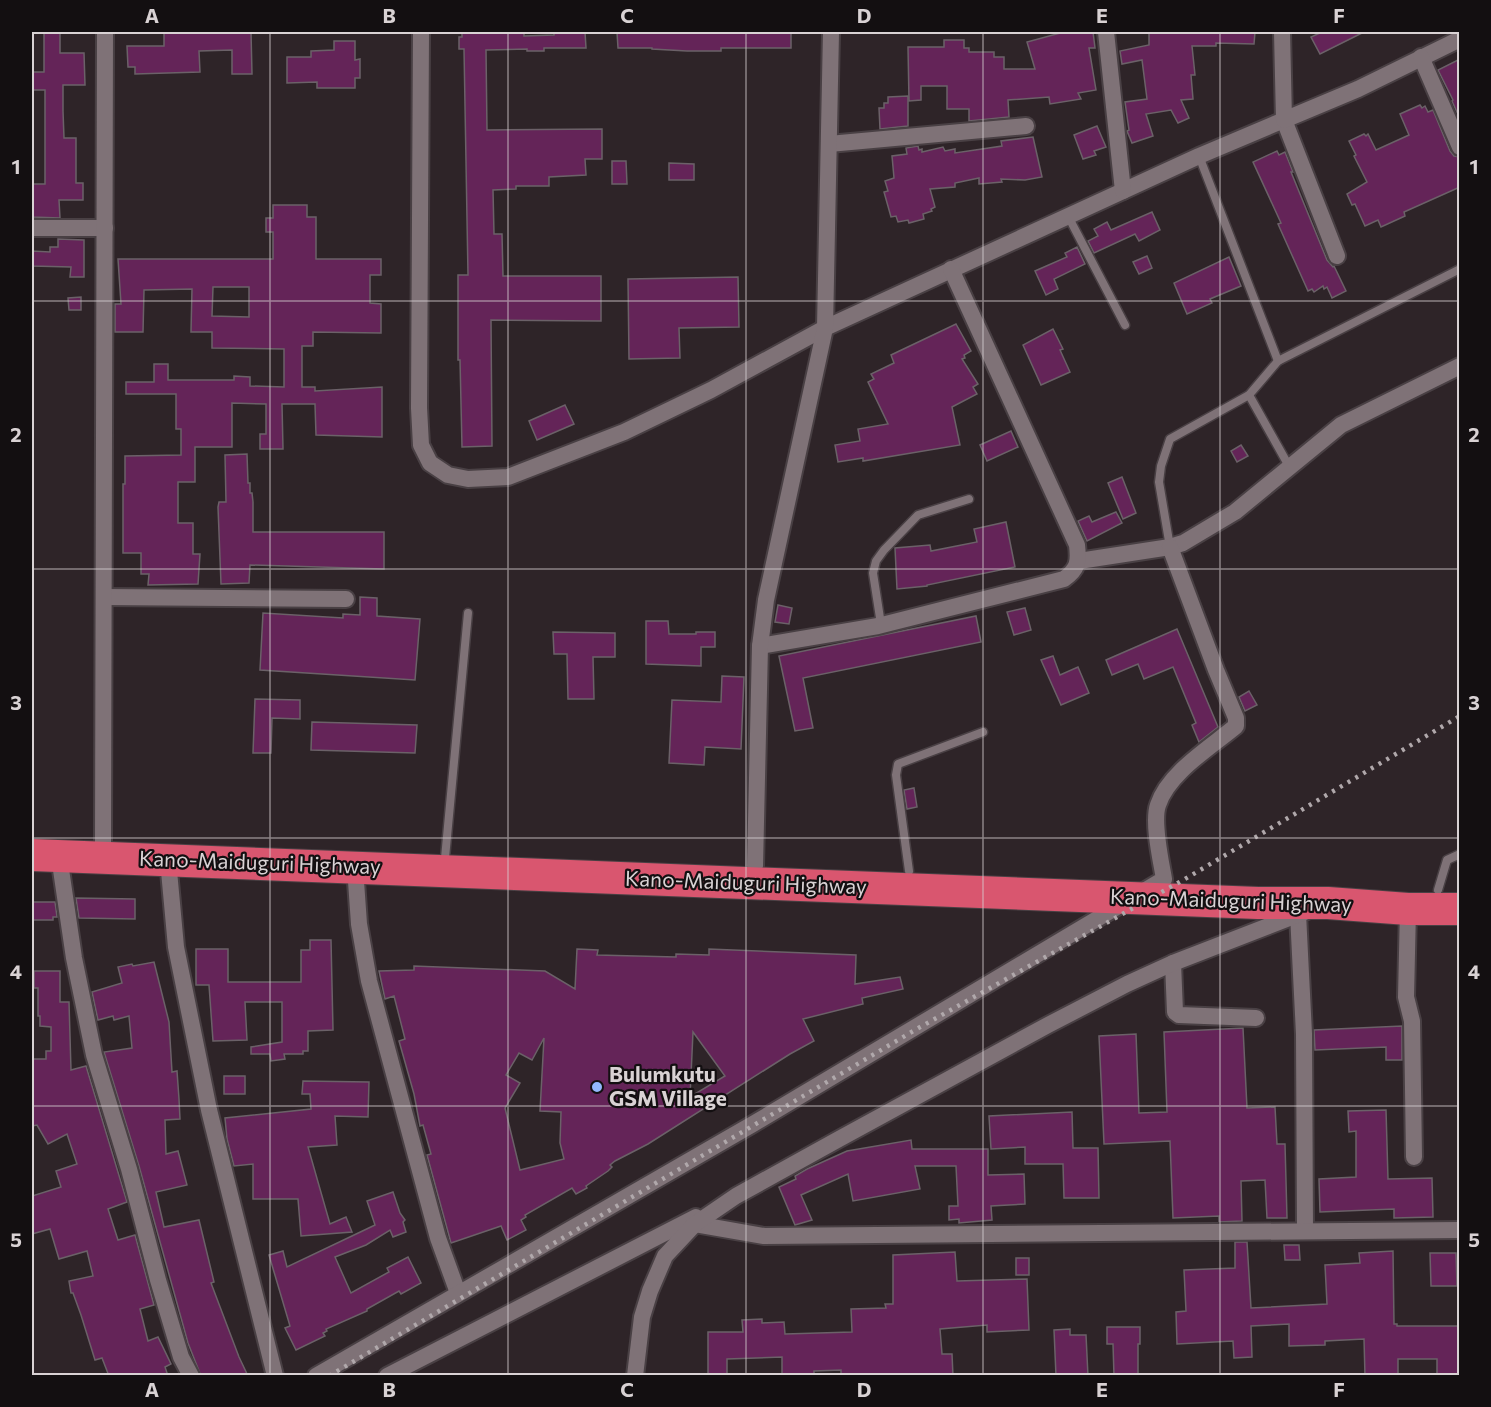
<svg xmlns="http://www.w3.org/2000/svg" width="1491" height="1407" font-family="Commissioner,sans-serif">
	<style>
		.building { fill: #642458; stroke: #6b6168; stroke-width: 1.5; fill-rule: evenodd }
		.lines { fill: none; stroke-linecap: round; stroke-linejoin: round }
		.lane-casing { stroke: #494044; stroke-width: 11 }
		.street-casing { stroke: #494044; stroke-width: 20 }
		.highway-casing { stroke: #494044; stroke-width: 34 }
		.lane { stroke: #7f7277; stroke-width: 8 }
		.street { stroke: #7f7277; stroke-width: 16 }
		.highway { stroke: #d9566f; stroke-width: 32 }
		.rail { stroke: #b0a8ab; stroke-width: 4.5; stroke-dasharray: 3 6; stroke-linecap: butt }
		.grid { fill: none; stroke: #d9d2d4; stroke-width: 1.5; stroke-opacity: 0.55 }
		.poi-dot { fill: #93b7fd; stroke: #130f11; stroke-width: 2 }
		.labels { text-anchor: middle; stroke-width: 4.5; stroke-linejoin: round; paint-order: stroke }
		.street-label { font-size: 21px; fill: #d9d2d4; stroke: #130f11 }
		.poi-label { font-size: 21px; font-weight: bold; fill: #d9d2d4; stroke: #130f11; text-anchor: start }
		.neatline { fill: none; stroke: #d9d2d4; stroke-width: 2 }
		.grid-label { font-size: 20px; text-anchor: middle; font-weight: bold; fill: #d9d2d4 }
	</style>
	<rect width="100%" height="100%" fill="#2e2428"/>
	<!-- building -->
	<g class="building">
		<path d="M44 32H60V53H84L85 85H63V111L64 138H76V183H83V200H59L60 218 32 217V184H45V90H32V72H44Z"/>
		<path d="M164 32H251L252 74H232V50L199 51 200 72 135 74V67H128L127 46H164Z"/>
		<path d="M462 32H524V36L554 35V32H585L586 48H544V51H527V49L486 50 487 130 602 129V159H585L586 175 549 177V186H516V189L493 190 494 234H502L503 276H601V321L491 320 492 446 462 447 460 360H458V275H468L464 49H459V37H462Z"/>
		<path d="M617 32H791V48H721V51H687L652 49V48H618Z"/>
		<path d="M1064 32H1093L1095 48H1089L1096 90 1078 93 1081 99 1050 104 1049 97 1008 100 1009 117 969 121V109H947V86H921V100L909 101 908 47H944V40H964V48H969V52H994V57H1004V69H1035L1027 42Z"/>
		<path d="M1149 32H1255L1254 44 1216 43V46H1192L1195 75H1191L1193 99 1181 100 1189 118 1178 123 1171 110 1146 114 1153 136 1132 143 1127 131 1129 130 1125 102 1147 99 1142 60 1122 64 1120 51 1149 45Z"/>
		<path d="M1322 32H1364L1320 54 1311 37Z"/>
		<path d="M334 41H355V60L360 59V78H355V88H317V82L287 83V57H311V51L334 50Z"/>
		<path d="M1460 59V119L1452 101 1453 100 1438 70Z"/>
		<path d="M908 96V126L880 129 879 108H884V103H888V97Z"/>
		<path d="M1420 105 1422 108 1425 106 1428 112 1433 110 1450 151 1454 156 1460 157V187L1404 212 1405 216 1381 227 1378 220 1365 226 1355 204 1352 205 1347 194 1367 182 1354 156 1356 155 1349 141 1364 134 1366 136 1368 134 1376 150 1409 135 1400 114Z"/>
		<path d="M1097 126 1106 147 1094 151 1096 155 1083 159 1074 135Z"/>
		<path d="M1033 137 1042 177 1025 180 1001 179 1002 182 979 184V178L955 183V187L930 189 935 207 931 209 932 211 923 214 924 219 909 223 908 220 898 222 896 216 891 217 884 192 888 191 885 181 894 178 892 156 907 154 906 148 918 146 919 150 922 149V152L943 147 945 151 955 149V153L1002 146 1001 141Z"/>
		<path d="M1277 151 1279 155 1285 152 1293 172H1291L1327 260 1333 267 1334 266 1346 291 1332 298 1327 287 1324 289 1323 286 1314 292 1312 289 1308 291 1278 224 1281 223 1253 162Z"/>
		<path d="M612 161H626L627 184H612Z"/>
		<path d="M669 163 694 164V180H669Z"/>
		<path d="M273 205H307V217H316V259H381V275H370V303L381 304V333L313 332V346H302V387H315V391L382 387V437L316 435 315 404H282L283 449H260V434H266V404L232 403V447H195V482H178V523H193V554H200L198 584 148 585 149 574H141V553H123V484H125V456L181 455V429H176V394H126V382H154V364H168V380H234V376L250 377V386L284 387V349L212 348V332H191L192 289 144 290 143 332H115V304H121L118 259H273V232H266V218H273ZM213 287H249V317L212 316Z"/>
		<path d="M1152 212 1160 230 1139 241 1135 234 1094 253 1088 241 1098 236 1094 229 1107 222 1111 230Z"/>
		<path d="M58 239 84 240V277H70L71 267 32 266V251L50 252V247H58Z"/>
		<path d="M1077 247 1085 264 1054 279 1058 289 1046 295 1035 271 1067 257 1065 253Z"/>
		<path d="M1147 256 1152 268 1139 274 1133 262Z"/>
		<path d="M1229 257 1241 286 1210 299 1212 303 1187 314 1174 283Z"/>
		<path d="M738 277 739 327 679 328 680 358 629 359 628 279Z"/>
		<path d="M81 297V310H69L68 298Z"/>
		<path d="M956 324 971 351 964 355 965 358 962 359 978 384 973 387 977 394 952 407 960 445 863 461V458L838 462 835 445 860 441 858 429 888 424 868 382 874 379 871 374 894 363 891 355Z"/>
		<path d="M1053 329 1063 349 1060 350 1070 372 1041 385 1023 345Z"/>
		<path d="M565 405 574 424 537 440 529 421Z"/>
		<path d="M1011 431 1018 447 987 461 980 445Z"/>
		<path d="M1241 445 1248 456 1237 462 1231 451Z"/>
		<path d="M247 454 248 483H250V493H252L253 502V532H384V569L250 565 249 583 221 584 218 507 219 502H226L225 455Z"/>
		<path d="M1122 477 1136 513 1123 519 1108 483Z"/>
		<path d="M1116 512 1122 523 1087 541 1078 521 1089 516 1092 522Z"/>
		<path d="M1006 522 1015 567 927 585V586L897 589 895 548 930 545 931 551 977 542 974 529Z"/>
		<path d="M360 597 377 598V616L420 619 415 680 260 670 263 613 343 618V614L360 615Z"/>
		<path d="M778 605 792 608 789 624 775 622Z"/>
		<path d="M1025 608 1031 630 1014 635 1007 612Z"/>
		<path d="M976 616 981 642 803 678 813 728 795 731 779 656Z"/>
		<path d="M646 621H668L669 634H696V632H715V647H701V666L646 664Z"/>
		<path d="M1177 629 1218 727 1199 742 1192 725 1196 723 1173 667 1144 679 1138 664 1112 675 1106 660Z"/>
		<path d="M553 632 615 633V657H593L594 699H568L567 654H554Z"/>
		<path d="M1053 656 1060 675 1078 667 1089 693 1061 705 1041 660Z"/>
		<path d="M722 676 744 677 741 749 705 747 704 765 669 763 672 700 721 702Z"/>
		<path d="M1249 691 1257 705 1245 711 1239 697Z"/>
		<path d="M255 699 300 700V719L272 718 271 753H253Z"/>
		<path d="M312 722 417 725 415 753 311 750Z"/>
		<path d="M914 788 917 807 907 809 904 790Z"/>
		<path d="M76 898 135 899V919L79 918Z"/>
		<path d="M32 902H55L57 917H53V920H32Z"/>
		<path d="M310 940H331L333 1030 308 1031V1051H303V1054H284L285 1059 271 1061 270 1054H251V1047L282 1042V1002H245L247 1040 213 1041 209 985H196V949H228V982H301V950H310Z"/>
		<path d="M577 949 598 950 597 955 676 957V954L709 955V949L856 955 855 984 900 977 903 989 862 998 863 1004 803 1019 814 1041 790 1054 648 1144 615 1161 610 1165 612 1167 608 1171 586 1186 587 1188 576 1194 572 1188 525 1215 526 1217 521 1220 526 1230 507 1240 501 1226 451 1243 427 1155 431 1154 423 1125 420 1126 414 1094 399 1041 405 1039 394 996 385 999 379 971 414 970V966L545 971 575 989ZM693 1032 725 1076 690 1097ZM544 1038 540 1111 561 1112 560 1143 564 1159 520 1170 505 1108 520 1083 506 1075 519 1053 532 1060Z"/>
		<path d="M154 962 169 1022 172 1072 177 1071 179 1099 180 1119 165 1120 166 1154 178 1151 187 1185 156 1192 164 1227 199 1220 214 1282 211 1283 239 1357 248 1376H201L188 1343 139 1166 104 1052 132 1048 129 1016 114 1020 113 1016 98 1020 92 992 122 983 118 967 132 964 133 966Z"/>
		<path d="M34 971H60V1002H69L71 1070 86 1066 127 1202 108 1209 118 1240 135 1235 154 1305 140 1309 148 1341 158 1337 171 1364 165 1367 168 1376H109L102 1358 95 1360 81 1315 73 1293H71L69 1281 93 1276 87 1251 59 1259 50 1229 32 1234V1196L61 1187 56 1171 77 1164 67 1134 48 1144 37 1125 32 1126V1059H46V1051H51V1027L40 1026V1016H38V988H34Z"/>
		<path d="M1402 1026V1060H1386V1047L1315 1050 1314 1030Z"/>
		<path d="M1243 1028 1247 1108 1275 1107 1277 1144H1285L1287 1218H1267L1265 1180 1241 1181 1242 1221 1219 1222V1216L1173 1218 1170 1141 1104 1144 1099 1036 1136 1034 1139 1113 1167 1112 1164 1032Z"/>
		<rect x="224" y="1076" width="21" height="18"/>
		<path d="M303 1081 369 1082 368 1117 335 1116 337 1145 308 1147 330 1224 346 1217 352 1232 301 1236 298 1199H253V1164L234 1166 227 1139 225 1118 311 1109 310 1094H302Z"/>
		<path d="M1386 1110 1388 1179 1432 1178 1433 1217 1394 1218V1209L1320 1212 1319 1179 1356 1177V1131L1349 1132 1348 1111Z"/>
		<path d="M1072 1112 1073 1148H1098L1099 1198H1064L1063 1164H1025V1147L991 1149 989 1116Z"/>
		<path d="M911 1140 912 1149H988V1175L1024 1174 1025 1204 991 1206 992 1220 959 1223V1219L949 1220V1206H958L956 1166H915L920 1189 853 1201 848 1174 801 1195 812 1220 795 1225 779 1187 796 1179 795 1176 807 1169 847 1151Z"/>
		<path d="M393 1192 400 1213 405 1220 403 1222 406 1232 393 1237 390 1230 366 1245 335 1257 351 1293 389 1272 387 1268 408 1257 421 1283 401 1294 399 1291 367 1309V1311L326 1329 327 1331 323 1333 325 1336 296 1350 285 1328 290 1326 269 1255 283 1251 287 1267 375 1225 367 1201Z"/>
		<path d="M1235 1242H1247L1251 1308 1327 1304 1325 1265 1360 1263 1359 1253 1393 1251 1394 1324H1397V1326H1460V1376H1437V1359H1398V1376H1365L1364 1339 1325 1341V1345L1289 1346V1324L1251 1326 1252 1357 1234 1358 1233 1341 1177 1344 1176 1312 1186 1311 1184 1270 1235 1268Z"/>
		<path d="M1284 1245H1299L1300 1260H1285Z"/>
		<path d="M955 1252 957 1281 1027 1279 1029 1330 987 1332V1325L940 1329 942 1354H952L953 1376H841V1370L814 1371V1376H782V1357L727 1359V1376H708V1332H743L742 1320 762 1319V1323L784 1322 785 1334 852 1332 851 1309 886 1308 885 1304H893V1255Z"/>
		<path d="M1430 1253H1456L1457 1286H1431Z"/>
		<rect x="1016" y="1258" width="13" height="17"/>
		<path d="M1107 1327H1140V1344H1138V1376H1114L1113 1344H1107Z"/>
		<path d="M1070 1329V1335H1086L1088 1376H1056L1054 1330Z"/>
	</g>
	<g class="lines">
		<!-- lane casing -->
		<g class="lane-casing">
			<g id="lane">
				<path d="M1199 156 1278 361"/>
				<path d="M1068 216 1125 325"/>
				<path d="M1249 395 1290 468"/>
				<path d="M1170 547 1159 482 1161 466 1170 439 1249 395 1278 361 1460 269"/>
				<path d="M878 626 880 618 873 573 876 561 884 550 918 515 969 499"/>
				<path d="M445 858 468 613"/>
				<path d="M909 871 896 775 898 764 983 732"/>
				<path d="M1438 890 1447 860 1460 854"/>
			</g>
		</g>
		<!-- street casing -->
		<g class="street-casing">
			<g id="street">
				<path d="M421 32 419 408 421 445 430 463 448 475 468 479 508 477 624 432 711 390 825 328 1199 156 1284 120 1337 256"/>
				<path d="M1106 32 1123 191"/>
				<path d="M1282 32 1284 120 1358 89 1460 39"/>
				<path d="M1421 57 1460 147"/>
				<path d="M829 144 1026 126"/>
				<path d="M32 228H105"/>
				<path d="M1079 561 1170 547 1183 543 1235 512 1341 425 1460 366"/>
				<path d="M104 597 346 599"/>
				<path d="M760 646 878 626 1064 579C1078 569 1079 562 1077 545L951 269"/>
				<path d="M103 844 105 32"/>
				<path d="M59 856 74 958 94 1055 129 1169 158 1280 181 1357 191 1376"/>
				<path d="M168 860 176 947 209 1110 275 1376"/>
				<path d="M755 866 760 646 766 600 825 328 831 32"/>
				<path d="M355 867 359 924 369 981 438 1238 458 1293"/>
				<path d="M1408 909 1406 997 1412 1021 1414 1157"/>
				<path d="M1298 914 1304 1034 1305 1231"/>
				<path d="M1173 963 1175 1012 1179 1015 1256 1018"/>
				<path d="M695 1224 764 1236 1460 1230"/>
				<path d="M316 1376 753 1124 1164 879C1161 861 1152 822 1158 805 1168 773 1211 747 1236 726V718L1216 670 1170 547"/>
				<path d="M387 1376 696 1217"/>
				<path d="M635 1376 642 1317 650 1291 665 1256 695 1224 736 1196 839 1139 1048 1025 1127 984 1173 963 1307 911"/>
			</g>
		</g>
		<!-- highway casing -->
		<g class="highway-casing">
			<path id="highway" d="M32 855 1258 903H1328L1408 909H1460"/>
		</g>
		<!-- lane -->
		<use href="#lane" class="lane"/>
		<!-- street -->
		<use href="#street" class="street"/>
		<!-- highway -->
		<use href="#highway" class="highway"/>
		<!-- rail -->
		<path class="rail" d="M329 1376 915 1030 1185 879 1460 716"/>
	</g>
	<!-- grid -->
	<path class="grid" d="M270 32V1376M508 32V1376M746 32V1376M983 32V1376M1220 32V1376M32 301H1460M32 569H1460M32 838H1460M32 1106H1460"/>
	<!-- markers -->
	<circle class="poi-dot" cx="597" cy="1087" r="6"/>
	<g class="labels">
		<!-- street labels -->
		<g class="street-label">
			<text transform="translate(260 863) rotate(2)" y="7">Kano-Maiduguri Highway</text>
			<text transform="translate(746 883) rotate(2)" y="7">Kano-Maiduguri Highway</text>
			<text transform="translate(1231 901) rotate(2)" y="7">Kano-Maiduguri Highway</text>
		</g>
		<!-- poi labels -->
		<g class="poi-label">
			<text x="609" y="1082">Bulumkutu<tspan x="609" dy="24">GSM Village</tspan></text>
		</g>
	</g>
	<!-- border -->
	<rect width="1491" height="1407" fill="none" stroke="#130f11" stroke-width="66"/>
	<rect x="33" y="33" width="1425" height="1341" class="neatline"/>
	<g class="grid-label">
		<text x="152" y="23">A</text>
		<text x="389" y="23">B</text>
		<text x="627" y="23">C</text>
		<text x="864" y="23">D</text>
		<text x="1102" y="23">E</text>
		<text x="1339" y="23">F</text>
		<text x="16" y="174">1</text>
		<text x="1474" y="174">1</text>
		<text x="16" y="442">2</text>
		<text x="1474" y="442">2</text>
		<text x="16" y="710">3</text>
		<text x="1474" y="710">3</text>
		<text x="16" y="979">4</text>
		<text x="1474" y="979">4</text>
		<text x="16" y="1247">5</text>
		<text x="1474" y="1247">5</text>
		<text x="152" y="1397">A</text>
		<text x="389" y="1397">B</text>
		<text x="627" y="1397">C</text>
		<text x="864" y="1397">D</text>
		<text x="1102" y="1397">E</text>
		<text x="1339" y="1397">F</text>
	</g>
</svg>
